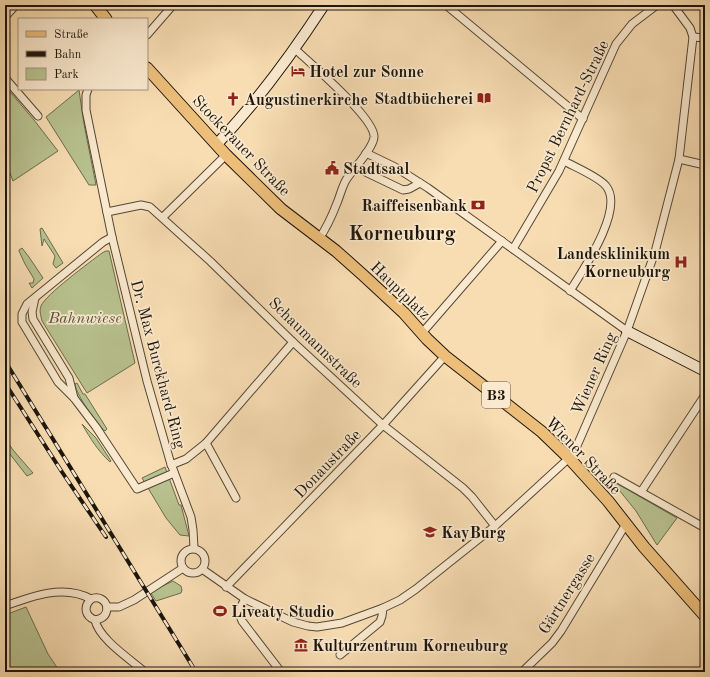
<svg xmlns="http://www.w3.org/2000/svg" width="710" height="677" font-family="'Old Standard TT',serif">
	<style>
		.green { fill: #b8c290; stroke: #6a6c4e }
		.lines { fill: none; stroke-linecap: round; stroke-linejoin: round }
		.street-casing { stroke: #534736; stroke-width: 9 }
		.secondary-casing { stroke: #1c150c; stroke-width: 12 }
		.primary-casing { stroke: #1c150c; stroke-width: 13 }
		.street { stroke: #fae9ce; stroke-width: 7 }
		.secondary { stroke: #fae9ce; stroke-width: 10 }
		.primary { stroke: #ecbe7a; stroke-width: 11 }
		.rail-casing { stroke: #1c150c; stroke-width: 4 }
		.rail { stroke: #fae9ce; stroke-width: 2.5; stroke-dasharray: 8; stroke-linecap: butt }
		.labels { text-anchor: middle; stroke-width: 3.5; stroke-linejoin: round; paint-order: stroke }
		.shield { fill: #fae9ce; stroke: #5f5546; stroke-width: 1 }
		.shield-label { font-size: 15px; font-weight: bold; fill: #1c150c }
		.poi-label { font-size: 16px; font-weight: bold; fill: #1c150c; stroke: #fae9ce; text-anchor: start }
		.street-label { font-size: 16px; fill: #1c150c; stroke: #fae9ce }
		.park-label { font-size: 16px; font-style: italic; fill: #53523a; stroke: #fae9ce }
		.district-label { font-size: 20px; font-weight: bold; fill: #1c150c; stroke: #fae9ce }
	</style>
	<rect width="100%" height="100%" fill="#f8ddb3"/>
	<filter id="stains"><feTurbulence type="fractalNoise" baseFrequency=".005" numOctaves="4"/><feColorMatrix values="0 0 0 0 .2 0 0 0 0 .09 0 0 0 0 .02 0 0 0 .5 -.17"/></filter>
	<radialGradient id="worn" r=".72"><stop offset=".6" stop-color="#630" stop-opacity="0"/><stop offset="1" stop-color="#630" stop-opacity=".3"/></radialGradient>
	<!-- green -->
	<g class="green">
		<path d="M5 86 34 120 58 151 13 181 5 160Z"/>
		<path d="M79 90 84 124 96 185H89L46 117Z"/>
		<path d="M42 228 63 263 56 268 53 264 55 256 44 239 42 246 40 229Z"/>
		<path d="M22 248 29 257 43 278 32 288 29 283H33L34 279 25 264 19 251V250Z"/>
		<path d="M106 251H109L135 363 87 393 42 321C41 316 39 311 41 306 45 295 90 262 102 253Z"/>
		<path d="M77 383 83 394H85L107 429 105 431C97 424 76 395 75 384Z"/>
		<path d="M82 424 96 438 111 461 110 462C98 451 90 438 82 424Z"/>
		<path d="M5 438 13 450 33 473 27 476 9 453 5 456Z"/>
		<path d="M165 467 179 505H181L189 536 180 535 166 518 142 478Z"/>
		<path d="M611 480 677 518 657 545 636 511Z"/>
		<path d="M173 581 181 586 182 590 181 593 156 601 150 592Z"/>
		<path d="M26 607 48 654 60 672H5V615Z"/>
	</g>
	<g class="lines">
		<!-- street casing -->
		<g class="street-casing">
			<g id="street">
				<path d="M446 5 583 119"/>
				<path d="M5 17 16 5"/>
				<path d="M147 35 173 5"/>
				<path d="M693 37 705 38"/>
				<path d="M295 49C310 63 375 118 374 137 373 149 353 169 346 180 342 187 340 196 337 203 332 216 327 227 319 239"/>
				<path d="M5 78 38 116"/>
				<path d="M88 89 86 95V110L112 237 147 381 170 461 191 517 193 530 194 548"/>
				<path d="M366 153 395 167 428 188 627 331"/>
				<path d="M679 159 705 165"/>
				<path d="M564 161C575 167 599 177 606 186 625 209 583 270 570 291"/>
				<path d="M355 167 403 190 409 189 420 183"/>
				<path d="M107 212 141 205 150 207 210 261 293 342 383 425 463 488 472 497 495 526"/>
				<path d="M163 217 226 155"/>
				<path d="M112 237 103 242 27 304 22 314V322L58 382 74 398 96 427 137 489 174 473"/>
				<path d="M513 249 559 171 616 44 632 24 657 5"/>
				<path d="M35 298 32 312 33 319 69 378 74 398"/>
				<path d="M422 333 502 241"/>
				<path d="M206 443 236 498"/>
				<path d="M171 465 186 459 206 443 293 342"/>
				<path d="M614 477 705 528"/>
				<path d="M641 492 705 395"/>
				<circle cx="193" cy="561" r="12"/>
				<path d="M202 569 245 599 293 622 308 626 317 627 342 623 383 608 400 600 416 589 495 526 569 458 576 448 627 331 655 252 679 159 693 37 690 28 673 5"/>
				<path d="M226 587 383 425 445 356"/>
				<path d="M91 599C83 607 85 616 95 620"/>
				<path d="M245 599C240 607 238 613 242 621L281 672"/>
				<path d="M5 606C32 596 64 584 91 599 98 596 105 599 107 607"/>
				<path d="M107 607H119L134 600 183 568"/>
				<path d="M95 620C99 639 130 659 145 672"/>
				<path d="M95 620C103 619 107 615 107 607"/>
				<path d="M340 655 380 622 382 616 383 608"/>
				<path d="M522 672 552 643 561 631 626 524"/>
			</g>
		</g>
		<!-- secondary casing -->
		<g class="secondary-casing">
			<g id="secondary">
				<path d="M217 144C257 102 292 54 324 5"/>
				<path d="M627 331 705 371"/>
			</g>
		</g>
		<!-- primary casing -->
		<g class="primary-casing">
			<g id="primary">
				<path d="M95 5 106 19"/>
				<path d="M147 68 226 155 281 209 336 251 363 275 404 313 427 339 445 356 514 410 542 432 569 458 608 501 644 547 705 616"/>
			</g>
		</g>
		<!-- street -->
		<use href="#street" class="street"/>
		<!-- secondary -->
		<use href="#secondary" class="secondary"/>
		<!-- primary -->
		<use href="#primary" class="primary"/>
		<!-- rail casing -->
		<g class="rail-casing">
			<g id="rail">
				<path d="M5 361 196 672"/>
				<path d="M5 383 62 472 106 537"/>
			</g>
		</g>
		<!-- rail -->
		<use href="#rail" class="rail"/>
	</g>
	<!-- icons -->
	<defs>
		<g id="hotel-bare" transform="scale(1.08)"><path d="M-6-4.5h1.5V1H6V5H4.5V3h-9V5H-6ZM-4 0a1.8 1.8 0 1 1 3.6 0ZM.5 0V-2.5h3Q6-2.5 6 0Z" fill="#8f2418" stroke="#fae9ce" stroke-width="2.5" paint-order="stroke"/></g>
		<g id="library-bare" transform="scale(1.08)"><path d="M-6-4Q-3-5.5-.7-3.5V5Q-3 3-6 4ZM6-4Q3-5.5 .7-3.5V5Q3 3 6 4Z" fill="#8f2418" stroke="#fae9ce" stroke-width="2.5" paint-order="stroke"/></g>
		<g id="church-bare" transform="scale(1.08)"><path d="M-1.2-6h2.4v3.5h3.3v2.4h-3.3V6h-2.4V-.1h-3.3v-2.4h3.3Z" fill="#8f2418" stroke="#fae9ce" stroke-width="2.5" paint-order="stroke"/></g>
		<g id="civic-bare" transform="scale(1.08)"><path d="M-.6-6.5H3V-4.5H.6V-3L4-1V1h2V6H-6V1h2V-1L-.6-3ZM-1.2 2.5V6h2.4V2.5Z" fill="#8f2418" stroke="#fae9ce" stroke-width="2.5" paint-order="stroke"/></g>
		<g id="bank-bare" transform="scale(1.08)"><path d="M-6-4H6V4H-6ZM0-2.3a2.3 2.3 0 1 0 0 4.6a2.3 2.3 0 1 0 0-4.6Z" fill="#8f2418" stroke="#fae9ce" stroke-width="2.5" paint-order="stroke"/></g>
		<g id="hospital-bare" transform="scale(1.08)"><path d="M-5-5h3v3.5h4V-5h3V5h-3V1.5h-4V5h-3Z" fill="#8f2418" stroke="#fae9ce" stroke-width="2.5" paint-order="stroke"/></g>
		<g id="school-bare" transform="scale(1.08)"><path d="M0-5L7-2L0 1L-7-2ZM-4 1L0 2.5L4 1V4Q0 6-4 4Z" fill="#8f2418" stroke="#fae9ce" stroke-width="2.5" paint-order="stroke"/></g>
		<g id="stadium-bare" transform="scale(1.08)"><path d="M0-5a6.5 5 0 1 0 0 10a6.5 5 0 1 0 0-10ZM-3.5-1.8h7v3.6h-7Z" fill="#8f2418" stroke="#fae9ce" stroke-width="2.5" paint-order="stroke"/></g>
		<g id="museum-bare" transform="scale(1.08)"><path d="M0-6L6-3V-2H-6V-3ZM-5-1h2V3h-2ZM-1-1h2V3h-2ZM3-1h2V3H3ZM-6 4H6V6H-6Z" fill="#8f2418" stroke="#fae9ce" stroke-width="2.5" paint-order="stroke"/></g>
	</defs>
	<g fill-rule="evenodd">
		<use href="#hotel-bare" x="298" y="71"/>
		<use href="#library-bare" x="484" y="98"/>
		<use href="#church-bare" x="233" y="99"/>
		<use href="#civic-bare" x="332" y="168"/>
		<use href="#bank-bare" x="478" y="205"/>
		<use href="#hospital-bare" x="681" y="262"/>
		<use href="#school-bare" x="430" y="532"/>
		<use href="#stadium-bare" x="220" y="611"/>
		<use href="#museum-bare" x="301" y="645"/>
	</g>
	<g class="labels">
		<!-- shield labels -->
		<rect class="shield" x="482" y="382" width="28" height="26" rx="3"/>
		<g class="shield-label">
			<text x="496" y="400">B3</text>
		</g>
		<!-- poi labels -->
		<g class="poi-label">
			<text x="309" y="77">Hotel zur Sonne</text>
			<text x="473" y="104" text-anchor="end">Stadtbücherei</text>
			<text x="244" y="105">Augustinerkirche</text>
			<text x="343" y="174">Stadtsaal</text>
			<text x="467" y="211" text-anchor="end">Raiffeisenbank</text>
			<text x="670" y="259" text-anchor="end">Landesklinikum<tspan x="670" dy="18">Korneuburg</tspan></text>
			<text x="441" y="538">KayBurg</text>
			<text x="231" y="617">Liveaty Studio</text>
			<text x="312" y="651">Kulturzentrum Korneuburg</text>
		</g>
		<!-- street labels -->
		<g class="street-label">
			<text transform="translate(567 116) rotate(-64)" y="6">Propst Bernhard-Straße</text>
			<text transform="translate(242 145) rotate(46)" y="6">Stockerauer Straße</text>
			<text transform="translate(401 290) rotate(44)" y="6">Hauptplatz</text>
			<text transform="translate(316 342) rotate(44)" y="6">Schaumannstraße</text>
			<text transform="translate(159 364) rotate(75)" y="6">Dr. Max Burckhard-Ring</text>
			<text transform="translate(593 373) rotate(-66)" y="6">Wiener Ring</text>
			<text transform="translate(584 455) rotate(46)" y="6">Wiener Straße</text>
			<text transform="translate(327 463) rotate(-46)" y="6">Donaustraße</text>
			<text transform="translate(566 593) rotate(-58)" y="6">Gärtnergasse</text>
		</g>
		<!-- park labels -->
		<g class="park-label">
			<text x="85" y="323">Bahnwiese</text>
		</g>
		<!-- district labels -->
		<g class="district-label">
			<text x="402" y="240">Korneuburg</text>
		</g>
	</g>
	<!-- margin -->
	<rect width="710" height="677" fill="none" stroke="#f8ddb3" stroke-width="20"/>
	<rect x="6" y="6" width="698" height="665" fill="none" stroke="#1c150c" stroke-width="2"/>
	<rect x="10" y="10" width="690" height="657" fill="none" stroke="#1c150c"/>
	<!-- legend -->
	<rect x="18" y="18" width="130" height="72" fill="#fae9ce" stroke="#a19480"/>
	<rect x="26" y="31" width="20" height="6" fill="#ecbe7a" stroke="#a19480"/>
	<text x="54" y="38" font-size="12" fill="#1c150c">Straße</text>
	<rect x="26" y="51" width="20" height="6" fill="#1c150c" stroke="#a19480"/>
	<text x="54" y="58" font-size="12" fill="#1c150c">Bahn</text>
	<rect x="26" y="68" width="20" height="12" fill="#b8c290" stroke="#a19480"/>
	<text x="54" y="78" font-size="12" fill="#1c150c">Park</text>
	<rect width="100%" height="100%" filter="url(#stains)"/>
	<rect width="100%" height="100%" fill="url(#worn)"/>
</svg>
